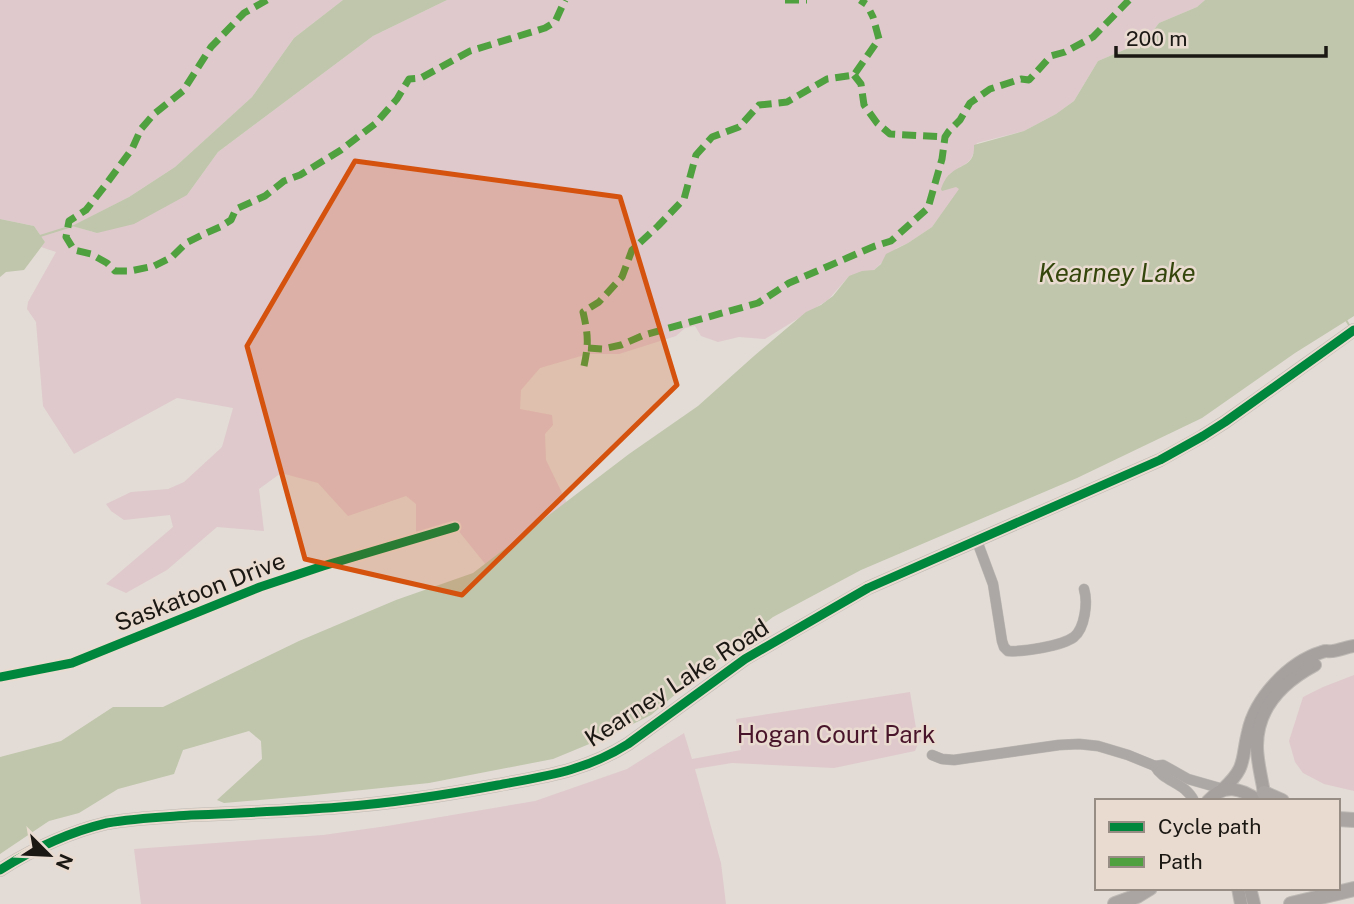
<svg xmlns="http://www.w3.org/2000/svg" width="1354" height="904" font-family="'Public Sans',sans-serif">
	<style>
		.green { fill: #dfc9cc }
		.water { fill: #bfc6ab }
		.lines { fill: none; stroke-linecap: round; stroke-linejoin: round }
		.stream { stroke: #bfc6ab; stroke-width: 2 }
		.minor-casing { stroke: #beb9b4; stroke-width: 11 }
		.major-casing { stroke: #beb9b4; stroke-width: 14 }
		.highway-casing { stroke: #beb9b4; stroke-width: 16 }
		.minor { stroke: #aca8a6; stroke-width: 10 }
		.major { stroke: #a6a09f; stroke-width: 12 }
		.highway { stroke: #aaa5a3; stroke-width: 14 }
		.quiet { stroke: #4fa13f; stroke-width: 7; stroke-dasharray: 14 7; stroke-linecap: butt }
		.cycleway-casing { stroke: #e9dbd0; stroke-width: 13 }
		.cycleway { stroke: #00873e; stroke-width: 9 }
		.marked { fill: #d4520d; fill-opacity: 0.2; stroke: #d4520d; stroke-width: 5; stroke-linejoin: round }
		.labels { text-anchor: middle; stroke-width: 5; stroke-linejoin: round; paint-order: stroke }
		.street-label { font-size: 24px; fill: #1b1713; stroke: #e9dbd0 }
		.park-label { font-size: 24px; fill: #481429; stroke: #e9dbd0 }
		.water-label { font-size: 26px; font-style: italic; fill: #35460c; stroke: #e9dbd0 }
	</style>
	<rect width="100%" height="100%" fill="#e3dcd6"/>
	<!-- green -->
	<g class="green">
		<path d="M0 0H343L294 38 252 97 175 167 129 197 73 226 97 233 187 195 218 152 373 36 447 0H1205L1197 7 1159 23 1153 31 1138 44 1098 61 1074 101 1056 114 1024 131 977 143C973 155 972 162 960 167L956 187 960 189 932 227 908 243 897 248 874 270 849 276 828 300 765 339 739 337 718 342 701 336 695 326 685 328 676 336 619 354H588L540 368 521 390 520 409 552 415 553 425 545 434 546 460 569 507 486 565 453 524 416 533V504L406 496 348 516 318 483 281 473 259 489 264 531 217 527 167 570 126 593 106 584 173 527 170 515 124 520 111 511 106 504 131 492 168 489 184 482 222 447 233 408 177 398 74 454 43 406 36 322 27 309 28 302 56 252 41 247 45 242 34 226 0 219Z"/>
		<path d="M1354 675V791L1324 784 1303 773 1295 762 1289 741 1303 697 1323 687Z"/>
		<path d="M910 692 917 734 924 739 918 744 915 751 834 768 732 763 695 769 721 863 726 904H141L134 849 323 835 387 826 535 801 627 769 684 733 692 759 741 750 736 719Z"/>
	</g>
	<!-- water -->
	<g class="water">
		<path d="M343 0H447L373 36 218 152 187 195 134 224 97 233 72 226 129 197 175 167 252 97 294 38Z"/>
		<path d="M1205 0H1354V316L1295 353 1202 418 1077 478 861 570 773 617 691 681 651 715 611 735 553 759 429 783 305 796 224 803 217 800 262 759 261 741 249 731 183 750 174 774 118 789 79 813 49 821 0 854V757L61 741 113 707H163L299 641 396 600 473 573 629 454 698 406 754 356 806 312 821 305 833 296 849 276 862 271 874 270 881 264 886 254 908 243 932 227 959 189 956 187 942 191 941 189C943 184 945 178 950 174 962 163 975 166 974 145L1024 131 1056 114 1074 101 1098 61 1138 44 1153 31 1159 23 1197 7Z"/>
		<path d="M0 219 34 226 45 242 24 270 6 272 0 277Z"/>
	</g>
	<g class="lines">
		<!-- stream -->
		<g class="stream">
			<path d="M40 236 72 226"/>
			<path d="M1346 320 1349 325"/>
		</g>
		<!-- minor casing -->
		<g class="minor-casing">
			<g id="minor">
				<path d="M977 541 993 584 1002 641 1004 647 1008 651C1023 652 1062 646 1074 637 1085 628 1088 602 1084 589"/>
				<path d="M0 677 72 663 260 587 323 566 455 527"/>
				<path d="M932 755 942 759 954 760 1059 745 1079 744 1098 746 1128 755 1155 766 1163 765 1188 779 1223 789"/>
				<path d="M1155 766C1163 782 1185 782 1194 801"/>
			</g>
		</g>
		<!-- major casing -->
		<g class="major-casing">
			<g id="major">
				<path d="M1223 789C1247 767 1241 760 1248 732 1255 698 1289 662 1322 652 1327 650 1328 652 1333 651 1340 650 1347 647 1354 646"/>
				<path d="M1265 800C1263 782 1257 764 1257 746 1257 707 1283 682 1315 665"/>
				<path d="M1208 801C1224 783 1241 788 1259 801"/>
				<path d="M0 870C33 849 69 832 107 823 134 818 163 817 191 815 241 813 290 811 340 807 393 803 445 795 498 785 546 776 585 771 628 744L745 659 868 588 1160 460 1203 436 1225 422 1354 330"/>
				<path d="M1238 888 1241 904"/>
				<path d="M1250 888 1254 904"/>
			</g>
		</g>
		<!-- highway casing -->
		<g class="highway-casing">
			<g id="highway">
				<path d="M1264 793 1282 801"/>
				<path d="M1338 819 1354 820"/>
				<path d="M1115 904 1137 896 1150 888"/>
				<path d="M1291 904 1354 889"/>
			</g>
		</g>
		<!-- minor -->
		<use href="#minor" class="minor"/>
		<!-- major -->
		<use href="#major" class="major"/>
		<!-- highway -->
		<use href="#highway" class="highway"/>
		<!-- quiet -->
		<g class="quiet">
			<path d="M267 0 244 13 211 47 183 91 154 114 141 129 132 149 107 183 86 210 69 221 66 237 74 250 91 254 107 263 115 271H130L154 266 172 257 186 243 204 234 220 227 231 220 236 209 265 196 284 181 300 175 341 150 375 124 397 99 409 79 421 78 470 51 545 28 555 22 565 0"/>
			<path d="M785 0H807"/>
			<path d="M860 0 866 4"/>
			<path d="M854 75 861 84 864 105 877 123 890 134 945 137"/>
			<path d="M588 348 602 349 621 345 644 335 758 303 789 283 875 246 891 241 928 208 942 159 945 137 949 131 960 120 970 103 990 89 1021 79 1029 80 1051 56 1065 52 1093 37 1129 0"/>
			<path d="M584 366C589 343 588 334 583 312L599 302 622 277 632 250 658 226 684 199 696 155 712 137 739 127 759 105 787 102 827 79 854 75 879 39 873 17 870 11"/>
		</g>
		<!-- cycleway casing -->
		<g class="cycleway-casing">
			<g id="cycleway">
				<path d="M0 677 72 663 260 587 323 566 455 527"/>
				<path d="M0 870C33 849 69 832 107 823 134 818 163 817 191 815 241 813 290 811 340 807 393 803 445 795 498 785 546 776 585 771 628 744L745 659 868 588 1160 460 1203 436 1225 422 1354 330"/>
			</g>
		</g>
		<!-- cycleway -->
		<use href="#cycleway" class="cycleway"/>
	</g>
	<!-- marked area -->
	<path class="marked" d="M355 161 620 197 677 385 462 595 305 559 247 346Z"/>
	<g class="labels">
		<!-- street labels -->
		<g class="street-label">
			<text transform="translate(200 592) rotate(-21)" y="8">Saskatoon Drive</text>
			<text transform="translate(677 683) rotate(-33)" y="8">Kearney Lake Road</text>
		</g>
		<!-- park labels -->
		<g class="park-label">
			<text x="836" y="743">Hogan Court Park</text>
		</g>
		<!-- water labels -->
		<g class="water-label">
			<text x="1117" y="282">Kearney Lake</text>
		</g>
	</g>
	<!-- legend -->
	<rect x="1095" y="799" width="245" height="91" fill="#e9dbd0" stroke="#978d84" stroke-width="2"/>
	<rect x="1109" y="822" width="35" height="10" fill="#00873e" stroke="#978d84" stroke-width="2"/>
	<text x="1158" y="834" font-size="21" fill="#1b1713">Cycle path</text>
	<rect x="1109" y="857" width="35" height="10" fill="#4fa13f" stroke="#978d84" stroke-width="2"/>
	<text x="1158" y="869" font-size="21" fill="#1b1713">Path</text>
	<!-- north arrow -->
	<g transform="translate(49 855) rotate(114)" stroke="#e9dbd0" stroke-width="5" paint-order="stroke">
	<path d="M0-5L12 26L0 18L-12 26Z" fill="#1b1713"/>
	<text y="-10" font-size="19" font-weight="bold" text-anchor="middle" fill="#1b1713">N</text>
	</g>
	<!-- scale -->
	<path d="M1116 46v10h210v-10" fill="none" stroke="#1b1713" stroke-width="3.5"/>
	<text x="1126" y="46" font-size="21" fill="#1b1713" stroke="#e9dbd0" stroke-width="5" paint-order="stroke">200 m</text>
</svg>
